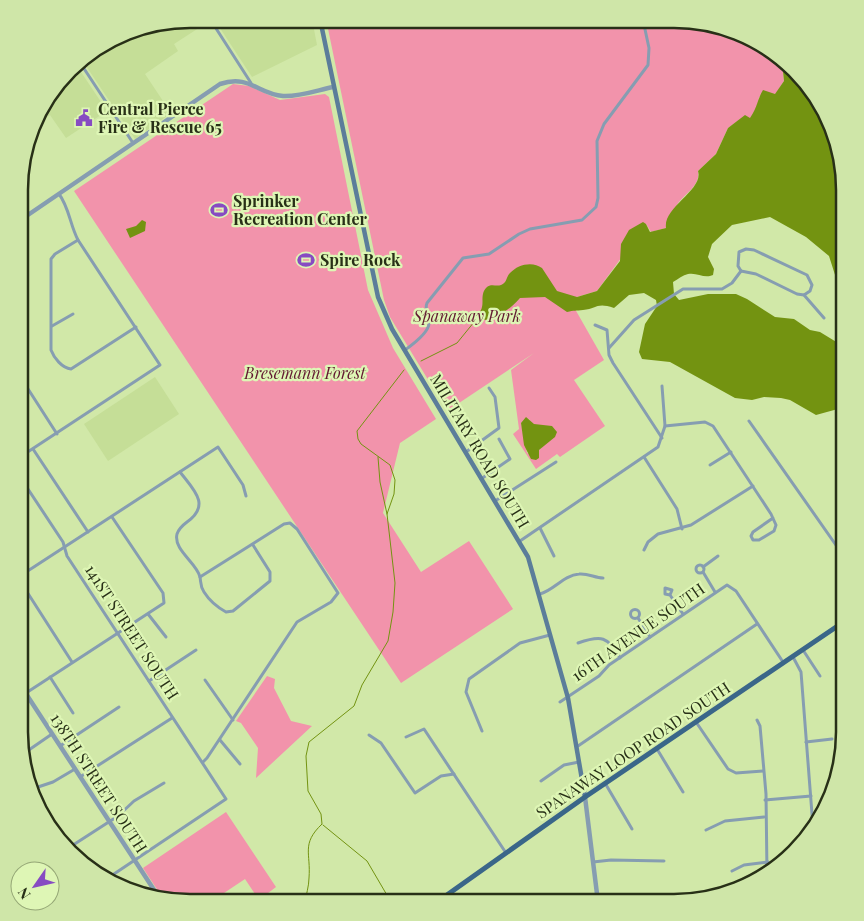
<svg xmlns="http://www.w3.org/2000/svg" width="864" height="921" font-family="'Playfair Display',serif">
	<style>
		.built { fill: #c5de97 }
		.green { fill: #f293ab; fill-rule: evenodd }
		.water { fill: #739311 }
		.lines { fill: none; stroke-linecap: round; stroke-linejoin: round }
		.stream { stroke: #739311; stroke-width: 1 }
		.minor { stroke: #869db1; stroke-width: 3 }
		.tertiary { stroke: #869db1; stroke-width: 4.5 }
		.secondary { stroke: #5b7d9a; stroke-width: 4.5 }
		.primary { stroke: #3a6689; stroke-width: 5 }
		.labels { text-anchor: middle; stroke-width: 4.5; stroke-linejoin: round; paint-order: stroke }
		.poi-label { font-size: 16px; font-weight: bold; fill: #283017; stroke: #def6b5; text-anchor: start }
		.park-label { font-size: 16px; font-style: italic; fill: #621831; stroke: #def6b5 }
		.street-label { font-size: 16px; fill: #283017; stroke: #def6b5 }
		.rim { fill: none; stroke: #283017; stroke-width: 2.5 }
	</style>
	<rect width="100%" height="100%" fill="#d1e8a8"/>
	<!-- built -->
	<g class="built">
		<path d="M189 19H206L208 22 174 44 178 51 145 74 171 113 135 139 86 66 146 26Z"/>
		<path d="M214 19H312L317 45 252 77Z"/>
		<path d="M79 69 107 111 66 138 50 115 33 126 42 104 60 82Z"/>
		<path d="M155 377 179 414 108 461 84 424Z"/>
	</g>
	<!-- green -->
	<g class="green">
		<path d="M326 19 697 20 760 42 782 62 784 81 775 95 759 97 758 106 750 119 745 116 728 128 716 154 698 171C701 186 683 195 677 205 672 212 669 221 666 228L651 232 646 224 597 291 577 297 575 309 604 360 574 380 605 426 560 457 557 454 536 469 513 434 519 429 511 370 534 353 447 411 390 317 384 300ZM529 419 545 444 539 450V458L527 453 521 423Z"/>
		<path d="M233 84 249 86 280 100 325 94 329 97 368 290 393 348 436 419 400 443 383 513 421 572 469 541 513 609 401 683 74 191Z"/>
		<path d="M267 676 275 679 274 688 291 721 312 726 256 778 258 748 241 723 236 721Z"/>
		<path d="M226 812 276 887 259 900 245 879 215 899 217 902H178L162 897 143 868Z"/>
	</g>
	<!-- water -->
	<g class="water">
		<path d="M782 62 816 94 845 178V313L835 295 836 278 829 256 806 237 770 217 732 225 712 244 708 257 714 269 713 275C704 279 697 272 688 274 683 275 678 279 673 282L674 294 679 300 708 294H736L747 299 775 317 794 319 810 330 820 332 838 343H845V407L816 415 790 400 781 398 764 397 752 400 735 398 670 362 642 359 639 352 645 324 657 306 656 300 644 293 629 295 614 308C596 302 597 309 583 310 576 311 574 310 567 312L545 297 520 298C507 313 503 311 486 320L481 319 479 313C486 305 479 296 486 288 491 283 496 287 501 285 507 283 506 277 510 273 518 264 533 261 542 268L557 291 577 297 597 291 620 261 621 244 629 230 643 222 646 224 650 232 666 228C663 207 704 190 698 171L716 154 728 128 745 115 750 118C758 106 757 100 763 90L775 94 784 81Z"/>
		<path d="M142 220 146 222 145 231 130 238 126 229 136 226Z"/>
		<path d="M526 417 534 424 552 426 557 432 555 437 539 450V458L536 460 531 459 524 445 521 423Z"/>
	</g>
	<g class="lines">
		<!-- stream -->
		<g class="stream">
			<path d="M421 361 457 343 479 316"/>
			<path d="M378 457 380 482 387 514"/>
			<path d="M323 825 367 861 391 902"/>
			<path d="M305 902C306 895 309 886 309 878 311 853 301 844 322 824L321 814 308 791 306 756 309 742 354 706 362 685 388 641 393 612 395 583 387 514 394 494 395 480 390 465 361 444 358 439 357 431 404 370"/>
		</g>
		<!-- minor -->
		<g class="minor">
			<path d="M210 19 251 83"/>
			<path d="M79 61 133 143"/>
			<path d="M78 240 55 254 51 259V350C54 358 62 368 71 369L136 327"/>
			<path d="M741 271 738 266 739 252 746 249 754 250 807 275 812 285 810 291 804 295"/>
			<path d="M741 271 756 274 797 294 804 295 824 318"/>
			<path d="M595 325 607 330 609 355 613 363 662 438"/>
			<path d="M52 326 73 314"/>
			<path d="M609 348 634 320 683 289H722L732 283 741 271"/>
			<path d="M405 350C412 345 429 332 429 323 429 315 424 310 427 303L463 258 489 254 519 234 530 229 582 220 596 207 598 198 597 141 604 124 648 65 649 48 643 20"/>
			<path d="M21 378 57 434"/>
			<path d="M749 421 845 558"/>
			<path d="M665 426 705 422 713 426 771 514 776 525 774 531 759 540H753L751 536 753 532 773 518"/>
			<path d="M33 449 88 532"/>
			<path d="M466 452 499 428 495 397 489 388"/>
			<path d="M20 457 160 365 78 240C70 225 69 207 59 194"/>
			<path d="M644 457 677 509 682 529"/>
			<path d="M710 465 731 452"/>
			<path d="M180 472C194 490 211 505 187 522 183 525 179 528 177 534 173 550 197 563 200 577 201 582 200 586 204 592 209 600 217 607 226 612L233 611 270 581V572L253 545"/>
			<path d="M20 477 63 542 67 556 226 799 105 880"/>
			<path d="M481 479 510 459 499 439"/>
			<path d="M495 501 556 462"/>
			<path d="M540 528 554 556"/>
			<path d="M520 541 658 447 665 426 662 386"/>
			<path d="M644 550 648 542 658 534 691 525 753 486"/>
			<circle cx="700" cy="569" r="4"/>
			<path d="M703 567 718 556"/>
			<path d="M703 572 715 592"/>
			<path d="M20 576 218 447 243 485 246 496"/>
			<path d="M200 577 284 524 290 523 297 529 338 593 331 602 297 622 207 758 203 762"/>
			<path d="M20 581 72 662"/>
			<path d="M540 594C554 590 564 575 579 574 588 573 595 578 603 578"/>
			<path d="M670 595 665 594V588L672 590 670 595 683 614"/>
			<circle cx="635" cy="614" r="4.5"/>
			<path d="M148 614 166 637"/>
			<path d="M638 618 650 637"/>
			<path d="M578 643C601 635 608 636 620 658"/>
			<path d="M803 650 820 676"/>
			<path d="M793 657 801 672 813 827"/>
			<path d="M50 677 73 713"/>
			<path d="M205 680 233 720"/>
			<path d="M149 681 196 650"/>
			<path d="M26 693 164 603 163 593 112 517"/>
			<path d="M560 702 599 676 609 665 727 585 736 591 783 662"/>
			<path d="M757 720 760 726 766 794 767 874"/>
			<path d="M696 722 728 769 736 773 763 771"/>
			<path d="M482 731 466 692 469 679 520 643 550 635"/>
			<path d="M369 735 381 743 415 793 441 776 454 774"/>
			<path d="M406 737 424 729 506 853"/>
			<path d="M19 738 27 751"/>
			<path d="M220 740 240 764"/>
			<path d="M806 742 832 739"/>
			<path d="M60 746 119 707"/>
			<path d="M578 746 757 624"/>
			<path d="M657 749 683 792"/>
			<path d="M23 754 52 734"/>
			<path d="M80 777 172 718"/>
			<path d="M541 781 564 765 579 762"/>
			<path d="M605 783 632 829"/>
			<path d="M35 788 53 782 75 769"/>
			<path d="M765 800 811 796"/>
			<path d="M706 830 725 821 764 817"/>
			<path d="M70 847 118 816 134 801 164 783"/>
			<path d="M593 862 611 860 664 861"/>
			<path d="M732 871 744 865 768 862"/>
		</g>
		<!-- tertiary -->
		<g class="tertiary">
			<path d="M22 219 220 84C249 74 258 94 283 96 299 97 318 90 333 87"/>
			<path d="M19 683 158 896"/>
			<path d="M585 797 598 902"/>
		</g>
		<!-- secondary -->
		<path class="secondary" d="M320 19 378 297 392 329 528 557 568 698 585 797"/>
		<!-- primary -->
		<g class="primary">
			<path d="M75 63 89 54"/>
			<path d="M437 902 585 797 845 621"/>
		</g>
	</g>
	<!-- icons -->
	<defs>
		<g id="civic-bare" transform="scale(1.35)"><path d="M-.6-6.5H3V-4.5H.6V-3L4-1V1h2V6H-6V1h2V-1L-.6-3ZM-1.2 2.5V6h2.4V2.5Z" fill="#874bc2" stroke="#def6b5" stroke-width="2.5" paint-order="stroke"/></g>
		<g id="stadium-bare" transform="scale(1.35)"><path d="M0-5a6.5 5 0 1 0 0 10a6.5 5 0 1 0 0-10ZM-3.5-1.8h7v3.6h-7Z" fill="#874bc2" stroke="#def6b5" stroke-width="2.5" paint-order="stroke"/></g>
	</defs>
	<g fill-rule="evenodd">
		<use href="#civic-bare" x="84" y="118"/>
		<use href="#stadium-bare" x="219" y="210"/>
		<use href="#stadium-bare" x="306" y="260"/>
	</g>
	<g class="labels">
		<!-- poi labels -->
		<g class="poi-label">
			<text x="98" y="115">Central Pierce<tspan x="98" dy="18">Fire &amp; Rescue 65</tspan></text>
			<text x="233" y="207">Sprinker<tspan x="233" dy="18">Recreation Center</tspan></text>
			<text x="320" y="266">Spire Rock</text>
		</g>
		<!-- park labels -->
		<g class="park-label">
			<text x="467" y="322">Spanaway Park</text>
			<text x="305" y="379">Bresemann Forest</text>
		</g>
		<!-- street labels -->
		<g class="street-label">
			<text transform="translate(480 451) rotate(59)" y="6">MILITARY ROAD SOUTH</text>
			<text transform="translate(132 632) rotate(57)" y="6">141ST STREET SOUTH</text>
			<text transform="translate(638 632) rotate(-35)" y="6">16TH AVENUE SOUTH</text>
			<text transform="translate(633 750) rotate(-34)" y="6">SPANAWAY LOOP ROAD SOUTH</text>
			<text transform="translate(99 783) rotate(57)" y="6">138TH STREET SOUTH</text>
		</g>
	</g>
	<!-- crop -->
	<path d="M0 0H864V921H0ZM190 28H674A162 162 0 0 1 836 190V732A162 162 0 0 1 674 894H190A162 162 0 0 1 28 732V190A162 162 0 0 1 190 28Z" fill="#cfe6a8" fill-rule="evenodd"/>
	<path class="rim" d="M190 28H674A162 162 0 0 1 836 190V732A162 162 0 0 1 674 894H190A162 162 0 0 1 28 732V190A162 162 0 0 1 190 28Z"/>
	<!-- north arrow -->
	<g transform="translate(35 886) rotate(236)"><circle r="24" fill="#def6b5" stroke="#95a776"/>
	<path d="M0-4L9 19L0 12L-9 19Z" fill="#874bc2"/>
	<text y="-8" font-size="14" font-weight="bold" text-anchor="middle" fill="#283017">N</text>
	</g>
</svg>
